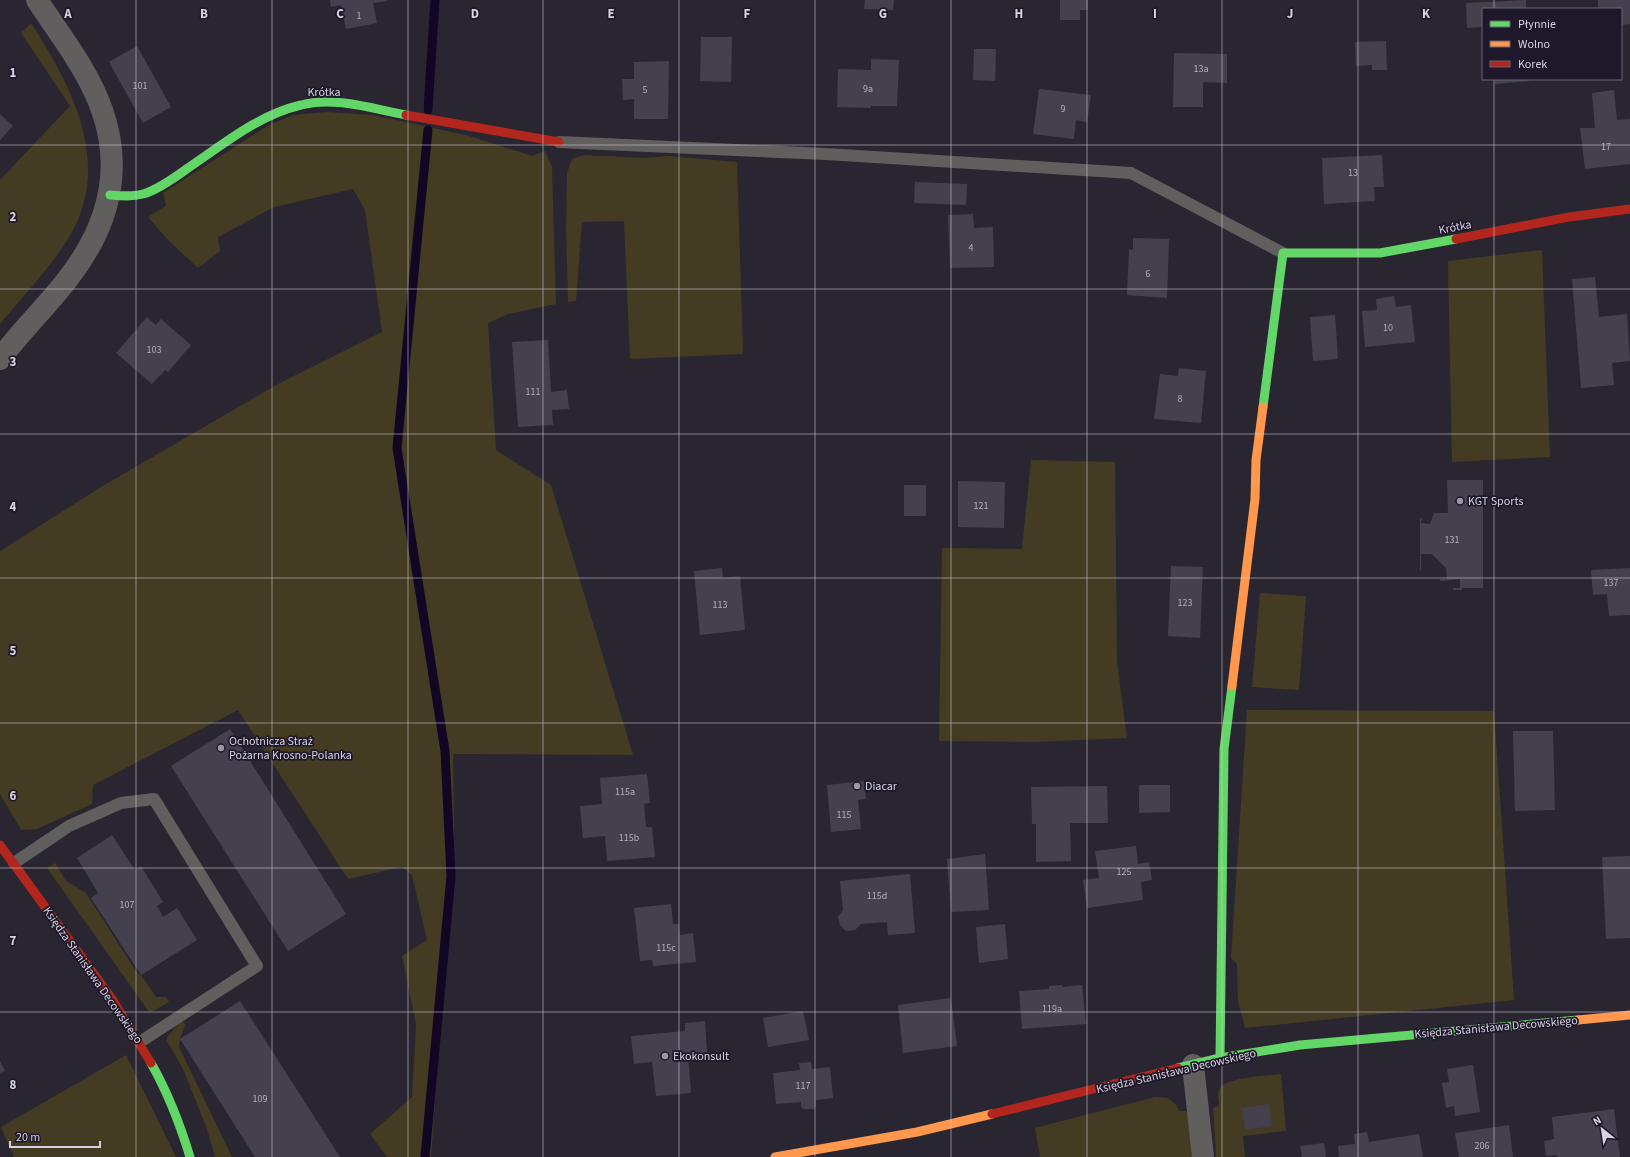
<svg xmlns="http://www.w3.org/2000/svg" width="1630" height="1157" font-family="'Source Sans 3',sans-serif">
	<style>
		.green { fill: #433c22 }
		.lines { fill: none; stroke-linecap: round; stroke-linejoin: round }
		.stream { stroke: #130524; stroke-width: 9 }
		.building { fill: #45404d }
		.lane { stroke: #605f5d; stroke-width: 12 }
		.street { stroke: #605f5d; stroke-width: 22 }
		.fast { stroke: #63d668; stroke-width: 9 }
		.slow { stroke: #ff974d; stroke-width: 9 }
		.jam { stroke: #b3261e; stroke-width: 9 }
		.grid { fill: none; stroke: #d6d2df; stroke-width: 1; stroke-opacity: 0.55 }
		.poi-dot { fill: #9a96a2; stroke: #1f182b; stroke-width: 1.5 }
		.labels { text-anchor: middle; stroke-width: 3.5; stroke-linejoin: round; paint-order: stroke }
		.number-label { font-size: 10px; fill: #b2aeba }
		.street-label { font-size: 12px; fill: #d6d2df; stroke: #1f182b }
		.poi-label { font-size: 12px; fill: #d6d2df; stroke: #1f182b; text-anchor: start }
		.grid-label { font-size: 13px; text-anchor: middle; font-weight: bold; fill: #d6d2df; stroke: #1f182b; stroke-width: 3.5; stroke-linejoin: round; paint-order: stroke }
	</style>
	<rect width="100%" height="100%" fill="#2a2631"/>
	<!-- green -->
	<g class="green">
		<path d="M31 23C72 86 114 166 68 239 49 269 23 296 0 324V180L70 106 21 33Z"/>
		<path d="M327 112 373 115 466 135 532 156 545 151 552 167 556 304 508 314 488 323 496 450 551 485 633 755 453 754 454 837 431 1157H387L370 1134 412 1097 416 1024 402 956 427 940 412 875 402 867 348 879 238 710 93 785 92 804 37 829 21 830 0 794V551L101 487 278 384 382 332 365 210 353 189 274 207 218 237 220 251 198 268 168 240 148 217 166 206 163 193 269 125 293 115Z"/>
		<path d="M584 155 647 158 669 156 737 162 743 354 630 359 624 221 582 222 576 301 568 302 566 228 567 173 572 159Z"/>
		<path d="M1542 250 1550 457 1452 462 1448 261Z"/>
		<path d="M1031 460 1115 462 1117 662 1127 738 1033 742 939 741 942 548 1022 549Z"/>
		<path d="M1260 593 1306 596 1299 690 1252 687Z"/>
		<path d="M1247 710 1494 711 1514 1000 1245 1028 1238 1001 1237 964 1231 958Z"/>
		<path d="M55 863 66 881 86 893 137 973 141 975 156 997H166L169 1002 153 1011 150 1012 147 1009 47 868Z"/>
		<path d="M182 1020 185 1025 180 1039 179 1047 232 1157H215L207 1129 184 1071 167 1041V1037Z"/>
		<path d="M126 1055 176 1157H14L1 1127Z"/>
		<path d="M1281 1074 1286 1131 1243 1136 1245 1157H1216L1213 1108 1219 1106C1219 1102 1217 1094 1219 1090 1223 1077 1268 1076 1281 1074Z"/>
		<path d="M1155 1097 1168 1098 1177 1106 1179 1111H1186L1188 1115 1193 1157H1040L1035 1128Z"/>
	</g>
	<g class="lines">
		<!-- stream -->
		<g class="stream">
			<path d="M428 110 435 0"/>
			<path d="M425 1157 451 876 445 751 397 448 428 130"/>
		</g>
	</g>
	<!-- building -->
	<g class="building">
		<path d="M330 0H387V1L373 3 377 23 346 29 341 5 331 7Z"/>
		<path d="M865 0H894L893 10 864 9Z"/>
		<path d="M1060 0H1088V10H1080V20H1060Z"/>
		<path d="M1526 0V9H1483V27L1467 28 1466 3Z"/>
		<path d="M1598 0H1630V24L1621 25V9H1598Z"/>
		<path d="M701 37H732L731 82 700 81Z"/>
		<path d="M1386 41 1387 70H1372V65L1356 66 1355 42Z"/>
		<path d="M137 46 171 107 143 123 109 62Z"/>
		<path d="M974 49H996L995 81 973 80Z"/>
		<path d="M1174 53 1227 54V83L1203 82V107H1173Z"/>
		<path d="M871 59 899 60 897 106H871V108L837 107 838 69 871 70Z"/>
		<path d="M669 61 668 119H634V99L623 100 622 79H634V62Z"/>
		<path d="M1495 79H1529V81L1495 84Z"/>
		<path d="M1039 89 1091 95 1087 122 1076 120 1074 139 1033 134Z"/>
		<path d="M1614 90 1617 120 1630 119V164L1585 169 1580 128H1595L1592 93Z"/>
		<path d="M0 114 13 126 0 140Z"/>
		<path d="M1382 155 1384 187H1374L1375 201 1324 204 1322 158Z"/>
		<path d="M915 182 967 184 966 205 914 203Z"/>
		<path d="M973 214 974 228 993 227 994 267 950 268 948 215Z"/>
		<path d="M1133 238 1169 239 1167 298 1127 295 1129 249 1133 250Z"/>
		<path d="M1595 277 1599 317 1627 314 1630 361 1612 363 1614 385 1581 388 1572 279Z"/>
		<path d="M1394 296 1396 307 1411 305 1415 342 1365 347 1362 311 1377 310 1376 299Z"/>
		<path d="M1335 315 1338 359 1313 361 1310 317Z"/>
		<path d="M147 317 156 325 161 319 191 345 168 372 165 370 152 384 116 353Z"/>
		<path d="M548 340 551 392 567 390 569 409 552 410 553 425 518 427 512 342Z"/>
		<path d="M1179 368 1206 371 1201 423 1154 419 1160 374 1178 376Z"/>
		<path d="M1447 480H1483V589L1482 588H1462V590H1453V588H1460V579L1440 581V579H1447L1446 568 1432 554H1421V570H1420V518H1422L1421 523 1430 524 1434 513H1448Z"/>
		<path d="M958 481 1005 482 1004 528 958 527Z"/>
		<rect x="904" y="485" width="22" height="31"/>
		<path d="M1171 566 1203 567 1200 638 1168 636Z"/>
		<path d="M722 568 723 578 740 576 745 630 700 635 694 571Z"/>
		<path d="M1630 568V615L1609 616 1607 594 1593 595 1591 570Z"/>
		<path d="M230 729 346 914 288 951 171 766Z"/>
		<path d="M1513 731H1553L1555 810 1515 811Z"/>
		<path d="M647 774 650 803 644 804 646 827H652L655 857 607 861 605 836 583 838 580 806 602 804 600 778Z"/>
		<path d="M864 781 866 799 858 800 861 829 831 832 827 785Z"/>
		<path d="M1139 785H1170V812L1139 813Z"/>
		<path d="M1107 786 1108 823H1070L1071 861 1036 862V824H1032L1031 787Z"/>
		<path d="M112 835 135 870 141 866 163 902 157 906 163 917 177 908 197 940 141 975 91 898 98 893 77 858Z"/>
		<path d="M1136 846 1138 864 1149 862 1152 880 1141 882 1143 900 1087 908 1083 880 1099 878 1095 851Z"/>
		<path d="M985 854 989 910 951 912 947 859Z"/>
		<path d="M1630 856V938L1606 939 1602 857Z"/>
		<path d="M910 874 915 933 888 935 887 922 861 924 855 930 846 931 840 925 838 917 843 910 840 881Z"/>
		<path d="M671 904 673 924H679L680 935 693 933 696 962 653 966 652 960 640 961 634 908Z"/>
		<path d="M1005 924 1008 959 979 963 976 927Z"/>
		<path d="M1062 985V987L1082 985 1086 1024 1022 1029 1019 991 1049 989V986Z"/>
		<path d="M951 998 957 1046 903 1053 898 1005Z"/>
		<path d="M240 1001 340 1157H255L180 1039Z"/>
		<path d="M803 1011 809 1040 768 1047 763 1018Z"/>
		<path d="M705 1021 707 1053 688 1055 691 1093 656 1096 652 1062 634 1064 631 1036 685 1031V1023Z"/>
		<path d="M0 1061 5 1071 0 1073Z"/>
		<path d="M811 1062 812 1069 830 1067 833 1098 816 1100V1106L814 1109H804L801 1107V1102L776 1104 773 1073 800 1070 799 1063Z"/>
		<path d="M1473 1065 1480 1112 1455 1116 1454 1106 1446 1108 1442 1083 1449 1082 1447 1069Z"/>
		<path d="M1269 1104 1272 1126 1245 1130 1242 1108Z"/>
		<path d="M1614 1109 1620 1157H1557V1155L1546 1156 1544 1141 1554 1139 1552 1117Z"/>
		<path d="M1509 1125 1513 1157H1459L1455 1133Z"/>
		<path d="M1367 1132 1369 1142 1419 1134 1423 1157H1339L1338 1146 1355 1144 1354 1134Z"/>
		<path d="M1324 1143 1326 1157H1302L1300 1146Z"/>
	</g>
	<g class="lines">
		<!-- lane -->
		<g class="lane">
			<path d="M559 142 826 154 1131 173 1283 253"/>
			<path d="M14 863 69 826 121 803 154 799 257 966 140 1042"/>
		</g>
		<!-- street -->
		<g class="street">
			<path d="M0 359C21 331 46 307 67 280 107 229 124 172 102 110 88 70 60 35 37 0"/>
			<path d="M1193 1065 1203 1157"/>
		</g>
		<!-- fast -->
		<g class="fast">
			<path d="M110 195C122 196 132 197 143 194 155 191 177 176 188 168 224 144 258 115 301 105 335 96 373 109 406 115"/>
			<path d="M1263 407 1283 253H1380L1456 239"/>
			<path d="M1220 1058 1224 749 1232 686"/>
			<path d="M151 1063C168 1093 180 1124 190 1157"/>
			<path d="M1178 1068 1220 1058 1300 1045 1578 1020"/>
		</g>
		<!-- slow -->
		<g class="slow">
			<path d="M1232 686 1255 499 1256 460 1263 407"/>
			<path d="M1578 1020 1630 1015"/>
			<path d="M775 1157 917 1132 992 1114"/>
		</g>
		<!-- jam -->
		<g class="jam">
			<path d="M406 115 559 142"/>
			<path d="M1456 239 1569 217 1630 209"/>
			<path d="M0 845 112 999 151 1063"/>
			<path d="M992 1114 1178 1068"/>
		</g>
	</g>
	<!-- grid -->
	<path class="grid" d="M136 0V1157M272 0V1157M408 0V1157M543 0V1157M679 0V1157M815 0V1157M951 0V1157M1087 0V1157M1222 0V1157M1358 0V1157M1494 0V9M1494 79V1157M0 145H1630M0 289H1630M0 434H1630M0 578H1630M0 723H1630M0 868H1630M0 1012H1630"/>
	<!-- markers -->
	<g class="poi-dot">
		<circle cx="1460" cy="501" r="4"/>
		<circle cx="221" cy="748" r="4"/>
		<circle cx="857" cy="786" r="4"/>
		<circle cx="665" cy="1056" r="4"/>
	</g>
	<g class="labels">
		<!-- number labels -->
		<g class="number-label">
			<text x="359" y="19">1</text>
			<text x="1201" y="72">13a</text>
			<text x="140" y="89">101</text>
			<text x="868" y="92">9a</text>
			<text x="645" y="93">5</text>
			<text x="1063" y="112">9</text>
			<text x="1606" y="150">17</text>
			<text x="1353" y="176">13</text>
			<text x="971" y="251">4</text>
			<text x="1148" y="277">6</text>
			<text x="1388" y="331">10</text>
			<text x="154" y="353">103</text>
			<text x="533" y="395">111</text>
			<text x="1180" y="402">8</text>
			<text x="981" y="509">121</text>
			<text x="1452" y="543">131</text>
			<text x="1611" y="586">137</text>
			<text x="1185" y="606">123</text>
			<text x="720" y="608">113</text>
			<text x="625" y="795">115a</text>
			<text x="844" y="818">115</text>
			<text x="629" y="841">115b</text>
			<text x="1124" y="875">125</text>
			<text x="877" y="899">115d</text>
			<text x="127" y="908">107</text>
			<text x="666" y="951">115c</text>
			<text x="1052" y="1012">119a</text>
			<text x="803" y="1089">117</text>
			<text x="260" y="1102">109</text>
			<text x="1482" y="1149">206</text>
		</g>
		<!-- street labels -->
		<g class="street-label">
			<text x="324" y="96">Krótka</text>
			<text transform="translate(1455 227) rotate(-11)" y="4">Krótka</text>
			<text transform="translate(93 975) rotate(55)" y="4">Księdza Stanisława Decowskiego</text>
			<text transform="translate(1496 1027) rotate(-5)" y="4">Księdza Stanisława Decowskiego</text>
			<text transform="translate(1176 1071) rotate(-13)" y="4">Księdza Stanisława Decowskiego</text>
		</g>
		<!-- poi labels -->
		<g class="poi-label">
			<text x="1468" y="505">KGT Sports</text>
			<text x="229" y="745">Ochotnicza Straż<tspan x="229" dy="14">Pożarna Krosno-Polanka</tspan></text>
			<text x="865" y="790">Diacar</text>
			<text x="673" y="1060">Ekokonsult</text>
		</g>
	</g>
	<g class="grid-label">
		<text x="68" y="18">A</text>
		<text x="204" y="18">B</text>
		<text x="340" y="18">C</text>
		<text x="475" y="18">D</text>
		<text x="611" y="18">E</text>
		<text x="747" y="18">F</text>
		<text x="883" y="18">G</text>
		<text x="1019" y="18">H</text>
		<text x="1155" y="18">I</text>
		<text x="1290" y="18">J</text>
		<text x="1426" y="18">K</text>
		<text x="13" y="77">1</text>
		<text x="13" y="221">2</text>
		<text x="13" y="366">3</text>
		<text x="13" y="511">4</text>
		<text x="13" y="655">5</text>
		<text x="13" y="800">6</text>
		<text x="13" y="945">7</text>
		<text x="13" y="1089">8</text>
	</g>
	<!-- legend -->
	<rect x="1482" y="8" width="140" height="72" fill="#1f182b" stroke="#686273"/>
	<rect x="1490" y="21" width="20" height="6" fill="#63d668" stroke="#686273"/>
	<text x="1518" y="28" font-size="12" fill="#d6d2df">Płynnie</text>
	<rect x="1490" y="41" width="20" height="6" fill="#ff974d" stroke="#686273"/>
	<text x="1518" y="48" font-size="12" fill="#d6d2df">Wolno</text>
	<rect x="1490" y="61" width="20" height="6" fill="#b3261e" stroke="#686273"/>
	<text x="1518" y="68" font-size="12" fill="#d6d2df">Korek</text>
	<!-- north arrow -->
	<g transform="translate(1602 1129) rotate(330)" stroke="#1f182b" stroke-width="3" paint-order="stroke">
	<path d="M0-3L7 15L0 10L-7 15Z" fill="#d6d2df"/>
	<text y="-6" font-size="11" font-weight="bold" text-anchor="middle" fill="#d6d2df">N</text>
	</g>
	<!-- scale -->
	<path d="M10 1141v6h90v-6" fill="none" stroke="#d6d2df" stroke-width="2"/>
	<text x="16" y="1141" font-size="12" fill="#d6d2df" stroke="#1f182b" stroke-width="3" paint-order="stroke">20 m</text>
</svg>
